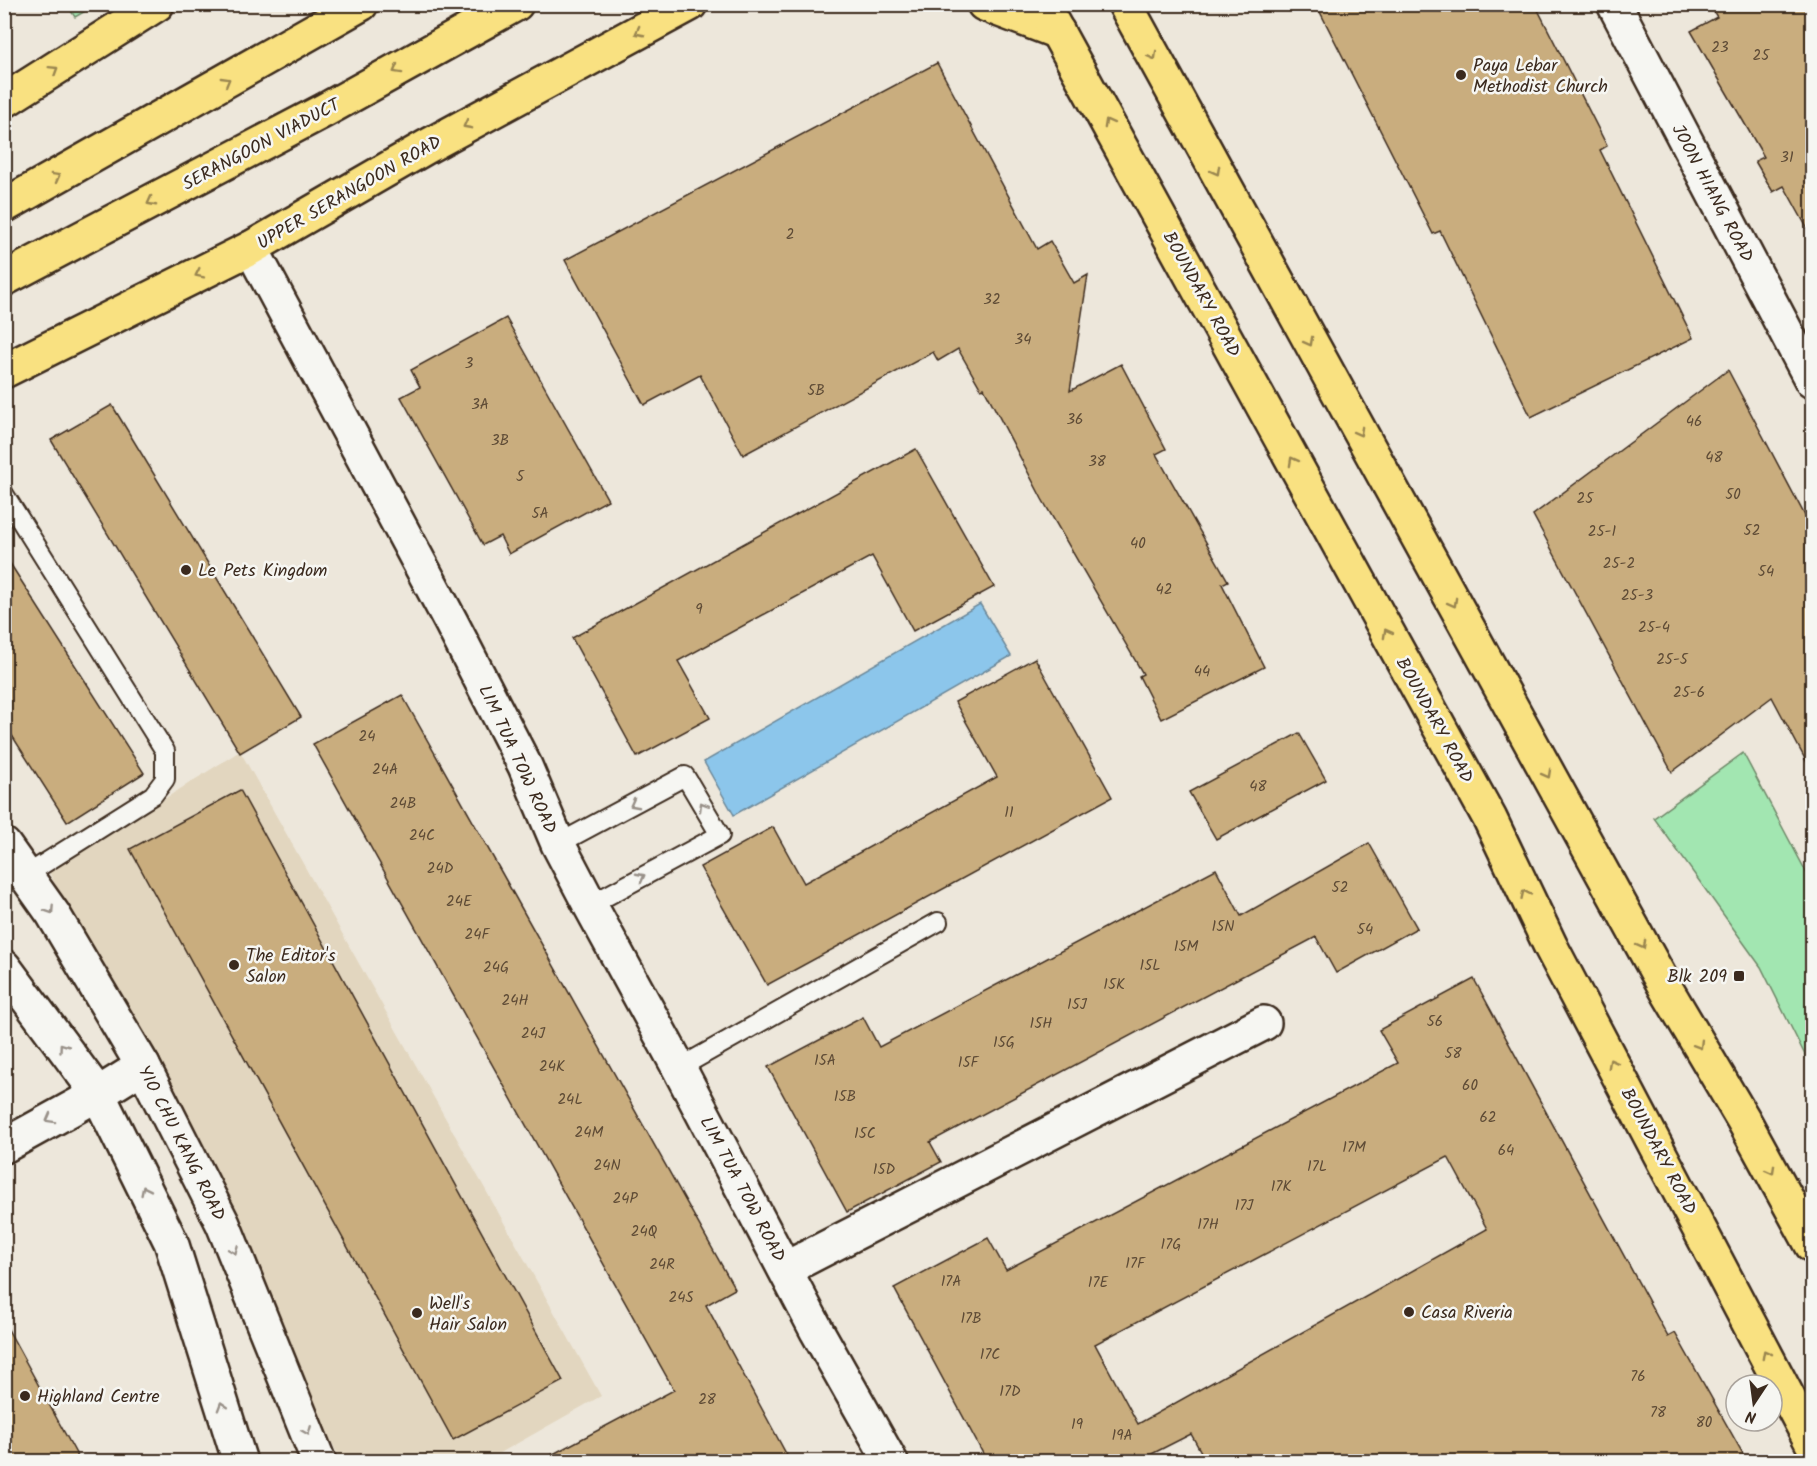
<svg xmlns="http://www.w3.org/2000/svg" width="1817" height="1466" font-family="Kalam,sans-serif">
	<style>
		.built { fill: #e2d6bf }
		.green { fill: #a2e6b1; stroke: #6e8868; stroke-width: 1.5 }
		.water { fill: #8cc6eb; stroke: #6c8899; stroke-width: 1.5 }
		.building { fill: #c9ad7e; stroke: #3b2a1e; stroke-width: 1.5; fill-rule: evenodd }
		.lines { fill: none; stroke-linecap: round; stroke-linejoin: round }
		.service-casing { stroke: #3b2a1e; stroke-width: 22 }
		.minor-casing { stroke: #3b2a1e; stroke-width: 38 }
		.secondary-casing { stroke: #3b2a1e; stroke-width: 38 }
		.primary-casing { stroke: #3b2a1e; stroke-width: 38 }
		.service { stroke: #f6f6f2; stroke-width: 18 }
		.minor { stroke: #f6f6f2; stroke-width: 33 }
		.secondary { stroke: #f6f6f2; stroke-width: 33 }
		.primary { stroke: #f9e181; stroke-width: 33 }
		.oneway { stroke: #9a8650 }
		.oneway2 { stroke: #989088 }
		.poi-dot { fill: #3b2a1e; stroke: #f6f6f2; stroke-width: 2 }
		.labels { text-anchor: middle; stroke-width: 5; stroke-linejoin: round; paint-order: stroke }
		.number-label { font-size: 15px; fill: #5e4b36 }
		.poi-label { font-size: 18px; fill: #3b2a1e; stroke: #f6f6f2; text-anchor: start }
		.street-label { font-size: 18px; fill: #3b2a1e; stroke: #f6f6f2 }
	</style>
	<rect width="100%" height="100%" fill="#ede7db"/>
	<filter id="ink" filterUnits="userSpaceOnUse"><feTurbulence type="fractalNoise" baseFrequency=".0167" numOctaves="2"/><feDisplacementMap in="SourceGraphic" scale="12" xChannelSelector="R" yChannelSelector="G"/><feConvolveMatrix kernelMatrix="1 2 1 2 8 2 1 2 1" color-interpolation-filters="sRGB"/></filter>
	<g filter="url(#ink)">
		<!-- built -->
		<path class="built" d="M240 751 601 1396 486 1461H341L49 872Z"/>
		<!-- green -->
		<g class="green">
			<path d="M67 5H96L75 17Z"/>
			<path d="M1743 753 1812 883V1069L1761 967 1654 818Z"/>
		</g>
		<!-- water -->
		<path class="water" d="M980 604 1011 656 734 815 704 762Z"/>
		<!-- building -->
		<g class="building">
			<path d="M1316 4H1535L1607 146 1600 150 1693 338 1531 417 1440 231 1433 234Z"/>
			<path d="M1709 4H1812V237L1784 186 1773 192 1755 161 1764 157 1691 31 1717 17Z"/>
			<path d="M937 63 1037 249 1050 241 1074 283 1088 275 1070 391 1121 364 1166 449 1156 454 1228 581 1222 584 1264 667 1161 719 1139 676 1143 674 1042 499 984 388 981 389 958 349 938 361 933 352 743 455 700 375 644 405 565 260Z"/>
			<path d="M506 318 608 500 509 554 500 536 483 545 401 397 420 387 411 370Z"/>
			<path d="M1728 370 1812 529V772L1772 697 1672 772 1533 515Z"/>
			<path d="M112 405 301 717 240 753 51 440Z"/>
			<path d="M916 449 994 587 913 631 872 556 678 661 710 718 637 757 572 638Z"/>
			<path d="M4 554 144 773 67 822 4 723Z"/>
			<path d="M1035 658 1112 797 767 985 700 867 773 827 804 883 997 777 955 702Z"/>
			<path d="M402 695 735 1289 706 1305 790 1461H540L674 1390 313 744Z"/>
			<path d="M1299 733 1326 780 1216 839 1189 792Z"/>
			<path d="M240 790 563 1381 453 1440 130 849Z"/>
			<path d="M1369 843 1417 928 1336 973 1316 937 930 1142 941 1162 847 1212 768 1067 863 1017 879 1047 1216 869 1241 916Z"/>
			<path d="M1474 979 1668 1337 1675 1333 1747 1461H1206L1191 1434 1138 1461H987L894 1288 988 1238 1006 1270 1398 1063 1379 1030ZM1448 1157 1487 1229 1138 1424 1095 1344Z"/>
			<path d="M4 1322 80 1461H4Z"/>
		</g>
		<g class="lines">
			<!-- service casing -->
			<g class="service-casing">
				<g id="service">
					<path d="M4 494 165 751V779L153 795 26 875"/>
					<path d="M558 844 685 776 720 835 590 905"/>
					<path d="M679 1068 938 922"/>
				</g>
			</g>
			<!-- minor casing -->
			<g class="minor-casing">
				<g id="minor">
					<path d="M1614 4 1812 381"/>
					<path d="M251 248 451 622 525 766 558 844 590 905 679 1068 817 1331 891 1462"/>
					<path d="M4 1146 98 1094 143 1066"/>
					<path d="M785 1269 1264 1023"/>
				</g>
			</g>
			<!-- secondary casing -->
			<g class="secondary-casing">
				<g id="secondary">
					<path d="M4 845 53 914 143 1066 223 1224 319 1462"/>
					<path d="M4 967 98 1094 171 1242 240 1462"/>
				</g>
			</g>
			<!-- primary casing -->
			<g class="primary-casing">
				<g id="primary">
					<path d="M984 4 1058 32"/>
					<path d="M1042 4 1490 819 1551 947 1812 1443"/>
					<path d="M1125 4 1669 994 1743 1119 1812 1245"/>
					<path d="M4 101 157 4"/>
					<path d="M4 206 361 4"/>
					<path d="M4 279 325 110 516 4"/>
					<path d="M4 371 251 248 426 147 690 4"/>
				</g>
			</g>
			<!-- service -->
			<use href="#service" class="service"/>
			<!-- minor -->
			<use href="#minor" class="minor"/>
			<!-- secondary -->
			<use href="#secondary" class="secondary"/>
			<!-- primary -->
			<use href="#primary" class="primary"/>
		</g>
		<!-- one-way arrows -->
		<defs><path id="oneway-chevron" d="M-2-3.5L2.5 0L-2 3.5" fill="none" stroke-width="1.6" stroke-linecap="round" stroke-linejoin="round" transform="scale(1.5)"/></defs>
		<g class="oneway">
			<use href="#oneway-chevron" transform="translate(639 32) rotate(152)"/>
			<use href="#oneway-chevron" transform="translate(1153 56) rotate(61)"/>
			<use href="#oneway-chevron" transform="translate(54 70) rotate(-32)"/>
			<use href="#oneway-chevron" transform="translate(397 70) rotate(151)"/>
			<use href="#oneway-chevron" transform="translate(226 81) rotate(-30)"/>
			<use href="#oneway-chevron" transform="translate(1108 123) rotate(-119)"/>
			<use href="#oneway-chevron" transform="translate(467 125) rotate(152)"/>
			<use href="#oneway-chevron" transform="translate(1216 171) rotate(61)"/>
			<use href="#oneway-chevron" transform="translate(56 177) rotate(-29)"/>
			<use href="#oneway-chevron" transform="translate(151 202) rotate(152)"/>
			<use href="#oneway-chevron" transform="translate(199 274) rotate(154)"/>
			<use href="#oneway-chevron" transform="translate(1309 342) rotate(61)"/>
			<use href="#oneway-chevron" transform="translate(1359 432) rotate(61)"/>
			<use href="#oneway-chevron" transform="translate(1293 461) rotate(-119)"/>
			<use href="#oneway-chevron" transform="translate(1453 603) rotate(61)"/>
			<use href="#oneway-chevron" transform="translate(1387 633) rotate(-119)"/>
			<use href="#oneway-chevron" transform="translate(1547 774) rotate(61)"/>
			<use href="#oneway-chevron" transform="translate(1525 894) rotate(-115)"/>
			<use href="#oneway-chevron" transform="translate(1642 945) rotate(61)"/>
			<use href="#oneway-chevron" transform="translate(1699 1045) rotate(59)"/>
			<use href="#oneway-chevron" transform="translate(1612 1063) rotate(-118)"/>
			<use href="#oneway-chevron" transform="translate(1771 1170) rotate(61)"/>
			<use href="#oneway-chevron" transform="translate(1766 1354) rotate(-118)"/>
		</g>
		<g class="oneway2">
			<use href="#oneway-chevron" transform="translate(634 804) rotate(152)"/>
			<use href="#oneway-chevron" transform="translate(703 806) rotate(-121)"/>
			<use href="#oneway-chevron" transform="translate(641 877) rotate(-28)"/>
			<use href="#oneway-chevron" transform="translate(50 910) rotate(57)"/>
			<use href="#oneway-chevron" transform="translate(63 1047) rotate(-126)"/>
			<use href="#oneway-chevron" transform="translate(50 1119) rotate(151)"/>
			<use href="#oneway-chevron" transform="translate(145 1190) rotate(-116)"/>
			<use href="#oneway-chevron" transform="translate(234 1250) rotate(68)"/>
			<use href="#oneway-chevron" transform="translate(222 1406) rotate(-107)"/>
			<use href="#oneway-chevron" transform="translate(307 1431) rotate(68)"/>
		</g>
	</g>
	<!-- markers -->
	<g class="poi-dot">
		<circle cx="1461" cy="75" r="6"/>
		<circle cx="186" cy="570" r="6"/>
		<circle cx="234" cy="965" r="6"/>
		<rect x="1733" y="970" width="12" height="12" rx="3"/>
		<circle cx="1409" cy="1312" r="6"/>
		<circle cx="417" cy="1313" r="6"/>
		<circle cx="25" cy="1396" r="6"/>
	</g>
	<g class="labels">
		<!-- number labels -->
		<g class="number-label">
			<text x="1720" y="52">23</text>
			<text x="1761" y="60">25</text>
			<text x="1787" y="162">31</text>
			<text x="790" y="239">2</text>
			<text x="992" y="304">32</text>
			<text x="1023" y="344">34</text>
			<text x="469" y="368">3</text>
			<text x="816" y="395">5B</text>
			<text x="480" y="409">3A</text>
			<text x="1075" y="424">36</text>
			<text x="1694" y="426">46</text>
			<text x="500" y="445">3B</text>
			<text x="1714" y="462">48</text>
			<text x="1097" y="466">38</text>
			<text x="520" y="481">5</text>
			<text x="1733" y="499">50</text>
			<text x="1585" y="503">25</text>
			<text x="540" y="518">5A</text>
			<text x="1752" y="535">52</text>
			<text x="1602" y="536">25-1</text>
			<text x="1138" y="548">40</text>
			<text x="1619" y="568">25-2</text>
			<text x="1766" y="576">54</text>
			<text x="1164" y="594">42</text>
			<text x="1637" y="600">25-3</text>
			<text x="699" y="614">9</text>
			<text x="1654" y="632">25-4</text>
			<text x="1672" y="664">25-5</text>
			<text x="1202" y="676">44</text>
			<text x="1689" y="697">25-6</text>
			<text x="367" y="741">24</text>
			<text x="385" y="774">24A</text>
			<text x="1258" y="791">48</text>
			<text x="403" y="808">24B</text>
			<text x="1009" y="817">11</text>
			<text x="422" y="840">24C</text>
			<text x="440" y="873">24D</text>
			<text x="1340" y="892">52</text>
			<text x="459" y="906">24E</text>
			<text x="1223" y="931">15N</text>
			<text x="1365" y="934">54</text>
			<text x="477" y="939">24F</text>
			<text x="1186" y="951">15M</text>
			<text x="1150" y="970">15L</text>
			<text x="496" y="972">24G</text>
			<text x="1114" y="989">15K</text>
			<text x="515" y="1005">24H</text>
			<text x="1077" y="1009">15J</text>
			<text x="1435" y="1026">56</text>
			<text x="1041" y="1028">15H</text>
			<text x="533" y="1038">24J</text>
			<text x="1004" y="1047">15G</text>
			<text x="1453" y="1058">58</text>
			<text x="825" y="1065">15A</text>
			<text x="968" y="1067">15F</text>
			<text x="552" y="1071">24K</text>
			<text x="1470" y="1090">60</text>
			<text x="845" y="1101">15B</text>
			<text x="570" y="1104">24L</text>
			<text x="1488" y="1122">62</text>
			<text x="589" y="1137">24M</text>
			<text x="865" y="1138">15C</text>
			<text x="1354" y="1152">17M</text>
			<text x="1506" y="1155">64</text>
			<text x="607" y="1170">24N</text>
			<text x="1317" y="1171">17L</text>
			<text x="884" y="1174">15D</text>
			<text x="1281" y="1191">17K</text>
			<text x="625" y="1203">24P</text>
			<text x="1244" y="1210">17J</text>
			<text x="1208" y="1229">17H</text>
			<text x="644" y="1236">24Q</text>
			<text x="1171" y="1249">17G</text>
			<text x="1135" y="1268">17F</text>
			<text x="662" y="1269">24R</text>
			<text x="951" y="1286">17A</text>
			<text x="1098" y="1287">17E</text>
			<text x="681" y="1302">24S</text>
			<text x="971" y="1323">17B</text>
			<text x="990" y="1359">17C</text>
			<text x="1638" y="1381">76</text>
			<text x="1010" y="1396">17D</text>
			<text x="707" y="1404">28</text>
			<text x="1658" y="1417">78</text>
			<text x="1704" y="1427">80</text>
			<text x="1077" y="1429">19</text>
			<text x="1122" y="1440">19A</text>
		</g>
		<!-- poi labels -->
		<g class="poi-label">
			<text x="1473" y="71">Paya Lebar<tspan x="1473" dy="21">Methodist Church</tspan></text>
			<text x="198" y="576">Le Pets Kingdom</text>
			<text x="246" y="961">The Editor's<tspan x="246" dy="21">Salon</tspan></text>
			<text x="1727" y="982" text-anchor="end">Blk 209</text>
			<text x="429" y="1309">Well's<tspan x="429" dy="21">Hair Salon</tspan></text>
			<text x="1421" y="1318">Casa Riveria</text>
			<text x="37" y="1402">Highland Centre</text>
		</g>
		<!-- street labels -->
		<g class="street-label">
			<text transform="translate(261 144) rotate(-28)" y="6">SERANGOON VIADUCT</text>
			<text transform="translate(349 192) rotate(-30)" y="6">UPPER SERANGOON ROAD</text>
			<text transform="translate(1713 193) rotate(62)" y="6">JOON HIANG ROAD</text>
			<text transform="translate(1202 294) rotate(61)" y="6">BOUNDARY ROAD</text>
			<text transform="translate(1435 720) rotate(61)" y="6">BOUNDARY ROAD</text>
			<text transform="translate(518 759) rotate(65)" y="6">LIM TUA TOW ROAD</text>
			<text transform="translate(182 1143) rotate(63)" y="6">YIO CHU KANG ROAD</text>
			<text transform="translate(1659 1151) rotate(62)" y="6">BOUNDARY ROAD</text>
			<text transform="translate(743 1189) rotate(62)" y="6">LIM TUA TOW ROAD</text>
		</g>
	</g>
	<!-- margin -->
	<rect width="1817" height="1466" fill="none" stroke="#f6f6f2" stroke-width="24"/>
	<rect x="12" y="12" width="1793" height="1442" fill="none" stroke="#3b2a1e" stroke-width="2" filter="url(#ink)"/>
	<!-- north arrow -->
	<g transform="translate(1754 1403) rotate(193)"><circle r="28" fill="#f6f6f2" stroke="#aba49d" stroke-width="1.5"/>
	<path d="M0-4.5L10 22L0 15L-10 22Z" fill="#3b2a1e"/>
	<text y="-9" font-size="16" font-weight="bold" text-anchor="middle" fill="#3b2a1e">N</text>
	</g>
</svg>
